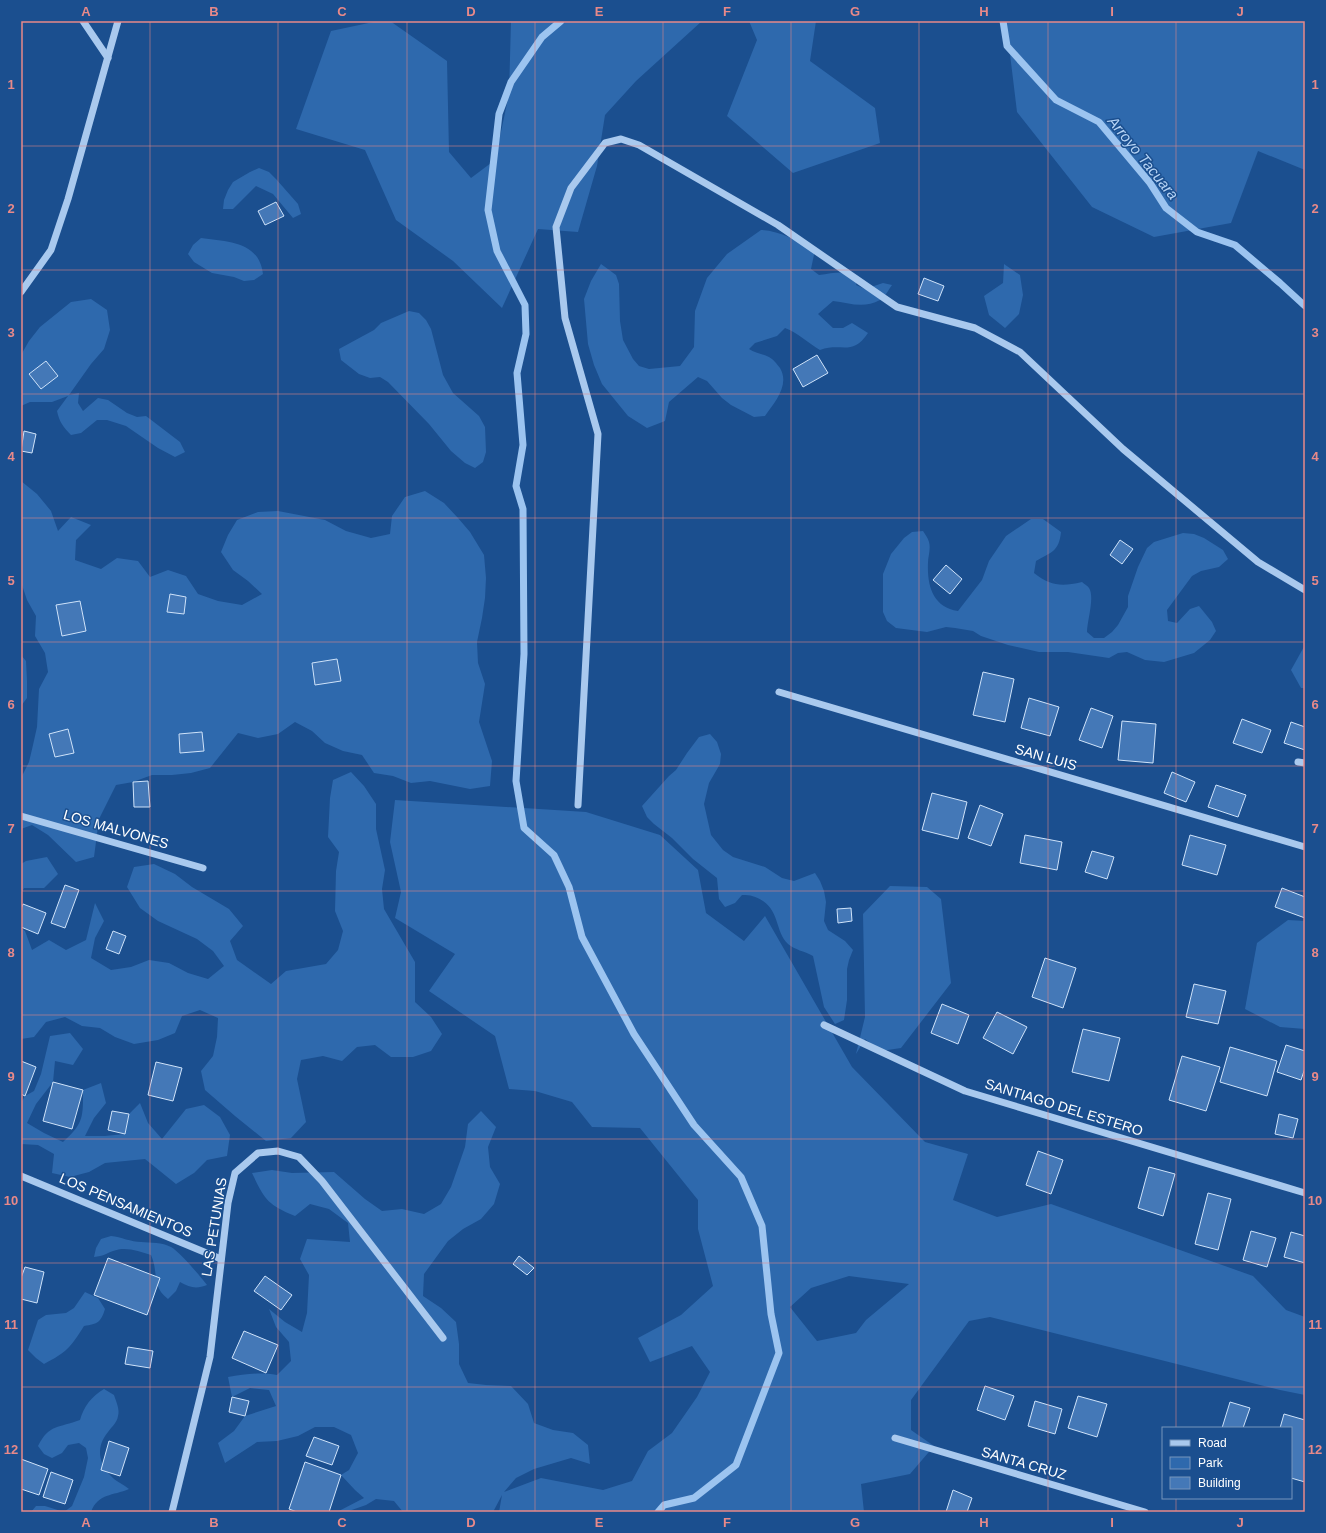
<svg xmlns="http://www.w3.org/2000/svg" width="1326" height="1533" font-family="Arial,sans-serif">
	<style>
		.green { fill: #2e69ad; fill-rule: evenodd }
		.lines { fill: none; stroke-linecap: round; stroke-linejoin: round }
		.stream { stroke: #9cc4f0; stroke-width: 7 }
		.building { fill: #4478b7; stroke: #cfe3fa }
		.minor { stroke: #a9c9ee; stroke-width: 7 }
		.grid { fill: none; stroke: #e88989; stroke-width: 1; stroke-opacity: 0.55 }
		.labels { text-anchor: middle; stroke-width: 3; stroke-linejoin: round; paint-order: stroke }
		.street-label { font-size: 14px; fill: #fff; stroke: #1b4f8f }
		.water-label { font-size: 15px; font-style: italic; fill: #b5d3f5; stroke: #1b4f8f }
		.neatline { fill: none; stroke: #e88989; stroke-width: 1.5 }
		.grid-label { font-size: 13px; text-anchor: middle; font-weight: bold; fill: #e88989 }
	</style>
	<rect width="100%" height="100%" fill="#1b4f8f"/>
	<!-- green -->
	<g class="green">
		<path d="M378 21H390L447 61 449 152 471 178 495 160 509 94 511 21H702L636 81 605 115 597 166 578 232 538 229 502 308 453 261 396 220 365 150 296 129 331 31Z"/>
		<path d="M749 21H816L810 61 875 108 880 143 793 173 727 116 757 40Z"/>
		<path d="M1006 21H1305V170L1258 151 1231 223 1154 237 1092 207 1017 112Z"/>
		<path d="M259 168 269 172 276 179 298 204 301 214 293 218 273 194 256 186 233 209H223L224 200 228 190 233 182 250 172Z"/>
		<path d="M761 230C780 231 798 241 815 250L811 269 819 275C834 273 843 270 858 276L856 285 865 289 883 283 892 285C889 289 885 297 880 300 864 309 849 303 833 301L818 314 833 328H843L852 323 868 333C852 357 842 342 820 350 808 343 798 333 785 328L777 336 755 343 749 349C755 353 763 354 769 357 773 359 777 364 780 368 790 385 775 402 765 416L754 417 731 405 722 398 707 381 698 377 669 402 665 421 647 428 628 416 602 384 594 365 588 344 584 299 591 281 601 264 616 275 619 284 620 321 623 340 633 359 639 366 649 369 680 366 694 347 695 311 707 278 727 254Z"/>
		<path d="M201 238C228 242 259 241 263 274L254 280 244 281 234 277 212 273 194 262 188 254 193 245Z"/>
		<path d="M1004 264 1020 275 1023 295 1019 314 1005 328 989 315 984 296 1003 283Z"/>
		<path d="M91 299 107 310 110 330 104 349 91 364 69 395 79 393 78 403 83 411 98 398 108 400 127 413 137 417 146 416 180 442 185 452 175 457 158 448 126 426 107 420H97L81 433 71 435C63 427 59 421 57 411L68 396 52 402H30L21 406V355L29 341 40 327 71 302Z"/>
		<path d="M409 311 419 313 426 320 431 329 443 375 453 393 479 416 485 427 486 452 483 462 475 468 465 463 451 451 429 424 388 382 380 377 370 378 359 374 341 360 339 349 374 330 381 323Z"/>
		<path d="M21 481 37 494 51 511 58 531 71 517 91 525 76 540 75 560 101 569 117 558 138 561 150 577 168 570 186 576 198 594 218 601 242 605 262 594 248 581 233 570 221 552 228 535 237 520 258 512 278 511 325 520 346 531 371 538 390 534 392 516 405 497 425 491 444 503 458 518 470 532 484 555 486 578 485 598 482 618 477 642 478 663 485 684 479 722 492 761 490 786 470 789 430 781 411 783 393 776 374 773 362 755 343 751 325 743 312 731 295 722 278 734 258 738 238 733 210 768 191 773 172 775H152L133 782 116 785 99 819 94 857 76 862 48 835 32 825 21 829V778L29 762 33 745 37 727 39 689 48 672 45 653 35 636 36 616 27 600 21 582Z"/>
		<path d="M1031 519H1043L1061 532C1059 552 1051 552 1036 561L1034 573C1051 586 1061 587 1082 582 1084 584 1088 586 1089 588 1095 597 1087 621 1087 632L1094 638H1104L1112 632 1118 625 1128 607V596L1138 567 1147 548 1154 542 1183 533 1194 534 1204 538 1223 550 1228 559 1219 567 1201 571 1192 576 1167 610 1168 621 1177 623 1190 609 1199 606 1212 622 1216 631 1210 640 1194 653 1164 662 1145 660 1127 652 1118 653 1109 658 1068 652H1039L1008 645 981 636 973 631 955 628 946 627 927 632 896 628 887 621 883 612V574L891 554 904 538 912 532 923 531C925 534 928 538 929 542 931 549 928 556 928 563 927 586 933 607 958 611L982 580 989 561 1006 536Z"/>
		<path d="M1305 645V688H1301L1291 670Z"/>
		<path d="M21 655 26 661 27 681V698L21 706Z"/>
		<path d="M710 734 717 742 721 754 720 764 709 783 704 804 711 835 723 850 733 857 765 867 782 878 794 881 815 873 820 881 824 891 826 902 824 921 828 930 845 941 853 950 849 960 847 969V1000L844 1020 835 1024 824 1007 813 956C804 951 795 950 788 944 775 931 780 913 763 901 755 896 751 895 742 895L735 903 725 907 719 899 717 878 693 859 672 838 654 824 647 817 642 806 669 776 676 770 687 753 699 737Z"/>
		<path d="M351 772 364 786 376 804V829L385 870 382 889 384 909 415 962V1002L431 1017 442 1034 431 1051 413 1057H391L375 1045 357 1047 342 1061 323 1056 301 1060 297 1079 306 1122 291 1138 266 1141 235 1116 205 1090 201 1071 213 1056 217 1037 218 1018 200 1010 182 1016 175 1033 158 1040 134 1044 115 1037 100 1028 82 1026 65 1017 46 1022 34 1037 21 1039V928L25 931 32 950 49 940 66 950 86 940 95 903 104 921 95 938 91 958 111 970 131 967 149 960 169 963 188 973 208 979 224 966 213 951 197 939 158 921 140 908 127 887 134 867 154 864 175 874 192 887 229 909 243 926 230 941 237 960 271 984 286 971 326 964 338 950 343 931 335 911 336 871 339 852 328 837 330 798 333 780Z"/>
		<path d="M395 800 586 812 660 835 698 870 706 913 744 941 765 916 852 1067 925 1142 968 1154 953 1200 997 1217 1051 1204 1253 1276 1286 1310 1305 1317V1395L1280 1390 990 1317 969 1321 911 1400V1430L934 1446 910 1474 861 1484 864 1512H499L502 1495 493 1512H403L394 1501 376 1499 366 1505 346 1512H337L364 1498 355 1490 341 1475 349 1470 358 1453 351 1435 334 1427H315L298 1436 277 1441 257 1442 225 1463 218 1443 234 1431 245 1416 276 1406 269 1390 250 1388 232 1397 228 1377C245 1374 260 1372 277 1375L291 1361 289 1342 276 1327 269 1309 285 1322 302 1332 307 1313 309 1275 300 1259 307 1239 350 1242 348 1223 329 1209 310 1204 295 1216C267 1204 265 1200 252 1173L272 1170 292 1173 334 1172 365 1199 382 1211 402 1209 424 1214 441 1204 451 1187 465 1147 468 1124 481 1111 496 1127 488 1147 490 1167 500 1184 494 1204 481 1219 463 1229 448 1241 424 1274 423 1296 441 1308 456 1322 459 1344V1364L468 1383 486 1385 511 1386 528 1404 534 1423 553 1430 573 1433 588 1445 590 1464 571 1458 534 1469 516 1478 504 1492 541 1478 603 1490 632 1481 648 1451 672 1433 697 1397 710 1372 692 1346 650 1362 638 1338 681 1315 713 1286 698 1229V1200L640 1128 592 1127 572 1102 535 1091 509 1089 495 1036 429 991 455 954 395 918 401 892 390 842ZM849 1276 909 1284 866 1320 856 1333 817 1341 790 1307 811 1288Z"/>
		<path d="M47 857 58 874 44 888H24L21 894V864L26 861Z"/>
		<path d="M890 886 927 887 941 899 951 983 901 1048 881 1051 865 1039 856 1054 865 1017 863 914Z"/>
		<path d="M1288 920 1305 921V1029L1280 1027 1245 1009 1257 943Z"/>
		<path d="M70 1033 83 1049 73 1065 55 1061 53 1082 36 1104 27 1123 44 1133 63 1142C84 1123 83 1117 83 1090L101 1083 106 1103 94 1118 85 1136H105L125 1134 129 1114 140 1103 148 1123 162 1139 186 1109 204 1105 220 1117 230 1135 227 1156 207 1160 194 1173 176 1184 145 1159 105 1163 89 1172 70 1177 52 1173 54 1154 38 1145 21 1144V1103L25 1096 34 1091 41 1074 50 1036Z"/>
		<path d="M111 1236C121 1237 131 1242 141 1242 151 1243 162 1242 171 1247 180 1252 200 1276 207 1285 197 1289 190 1288 180 1282L176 1291 168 1299C151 1286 159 1273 151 1255 139 1251 125 1246 113 1251 105 1254 104 1256 94 1257L96 1248 101 1239Z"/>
		<path d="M85 1292 98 1298 105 1309C101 1322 98 1324 84 1326 70 1348 67 1352 44 1364L36 1358 28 1350 38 1320 46 1315 66 1313 74 1308Z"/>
		<path d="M104 1389 114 1395C116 1401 120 1410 118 1416 117 1423 112 1426 108 1432 96 1446 98 1463 111 1476 115 1481 123 1484 129 1489 113 1496 98 1493 91 1512H31L36 1506H45L64 1512 72 1506 84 1477 88 1458 86 1448 79 1443 68 1445 62 1453 52 1458 44 1454 38 1446C49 1424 59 1428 80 1420 84 1406 91 1397 104 1389Z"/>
	</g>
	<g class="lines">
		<!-- stream -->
		<g class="stream">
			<path d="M561 21 542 37 511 82 499 114 488 210 497 251 525 305 526 334 517 373 523 445 516 486 523 509 524 654 516 781 524 828 554 855 569 887 582 937 634 1034 694 1125 741 1177 762 1226 771 1314 779 1353 736 1465 694 1498 664 1505 658 1512"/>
			<path d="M1003 21 1007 46 1056 100 1099 122 1150 183 1166 208 1197 232 1235 245 1280 283 1305 306"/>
		</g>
	</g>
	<!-- building -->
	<g class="building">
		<path d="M276 202 284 216 265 225 258 211Z"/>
		<path d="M924 278 944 286 938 301 918 294Z"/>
		<path d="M817 355 828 373 803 387 793 369Z"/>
		<path d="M46 361 58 376 41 389 29 374Z"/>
		<path d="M24 431 36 434 32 453 21 451Z"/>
		<path d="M1120 540 1133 549 1122 564 1110 555Z"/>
		<path d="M946 565 962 579 950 594 933 580Z"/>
		<path d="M170 594 186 597 184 614 167 612Z"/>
		<path d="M80 601 86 631 62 636 56 605Z"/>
		<path d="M337 659 341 681 315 685 312 663Z"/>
		<path d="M983 672 1014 679 1005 722 973 715Z"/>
		<path d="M1029 698 1059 707 1050 736 1021 728Z"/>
		<path d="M1091 708 1113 716 1102 748 1079 740Z"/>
		<path d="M1242 719 1271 730 1262 753 1233 743Z"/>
		<path d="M1122 721 1156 724 1153 763 1118 760Z"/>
		<path d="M1291 722 1305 727V750L1284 743Z"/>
		<path d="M68 729 74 753 55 757 49 734Z"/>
		<path d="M202 732 204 751 180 753 179 734Z"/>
		<path d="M1172 772 1195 782 1186 802 1164 793Z"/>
		<path d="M148 781 150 807H134L133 782Z"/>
		<path d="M1216 785 1246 795 1238 817 1208 807Z"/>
		<path d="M932 793 967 802 958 839 922 830Z"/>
		<path d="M980 805 1003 814 991 846 968 838Z"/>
		<path d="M1025 835 1062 842 1057 870 1020 863Z"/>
		<path d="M1190 835 1226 845 1217 875 1182 865Z"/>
		<path d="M1092 851 1114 857 1107 879 1085 872Z"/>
		<path d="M65 885 79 890 65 928 51 923Z"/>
		<path d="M1282 888 1305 897V918L1275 907Z"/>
		<path d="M23 904 46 913 38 934 21 927V909Z"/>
		<path d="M851 908 852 921 838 923 837 909Z"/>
		<path d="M113 931 126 936 119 954 106 949Z"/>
		<path d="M1045 958 1076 968 1063 1008 1032 997Z"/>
		<path d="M1194 984 1226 991 1218 1024 1186 1017Z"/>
		<path d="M942 1004 969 1015 958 1044 931 1033Z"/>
		<path d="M997 1012 1027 1027 1013 1054 983 1038Z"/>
		<path d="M1083 1029 1120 1038 1109 1081 1072 1072Z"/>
		<path d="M1286 1045 1305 1051V1068L1301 1080 1277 1072Z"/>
		<path d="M1230 1047 1277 1061 1267 1096 1220 1082Z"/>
		<path d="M1182 1056 1220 1067 1206 1111 1169 1100Z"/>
		<path d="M21 1061 36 1067 25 1096 21 1094Z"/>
		<path d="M156 1062 182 1068 173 1101 148 1095Z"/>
		<path d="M53 1082 83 1090 72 1129 43 1121Z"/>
		<path d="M112 1111 129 1114 125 1134 108 1130Z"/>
		<path d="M1279 1114 1298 1119 1293 1138 1275 1134Z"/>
		<path d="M1038 1151 1063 1160 1051 1194 1026 1185Z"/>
		<path d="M1149 1167 1175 1174 1163 1216 1138 1208Z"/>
		<path d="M1208 1193 1231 1199 1218 1250 1195 1244Z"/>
		<path d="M1251 1231 1276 1238 1267 1267 1243 1260Z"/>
		<path d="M1291 1232 1305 1236V1263L1284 1257Z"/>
		<path d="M519 1256 534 1268 527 1275 513 1264Z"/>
		<path d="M108 1258 160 1278 147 1315 94 1295Z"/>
		<path d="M25 1267 44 1272 37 1303 21 1299V1278Z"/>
		<path d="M265 1276 292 1295 281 1310 254 1291Z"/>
		<path d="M244 1331 278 1345 266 1373 232 1358Z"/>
		<path d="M128 1347 153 1351 150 1368 125 1364Z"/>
		<path d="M985 1386 1014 1396 1005 1420 977 1410Z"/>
		<path d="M1078 1396 1107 1404 1097 1437 1068 1428Z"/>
		<path d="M232 1397 249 1401 245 1416 229 1412Z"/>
		<path d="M1035 1401 1062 1409 1055 1434 1028 1426Z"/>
		<path d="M1230 1402 1250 1408 1243 1428H1222Z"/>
		<path d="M1284 1414 1305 1420V1482L1291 1478V1428H1280Z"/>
		<path d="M314 1437 339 1446 332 1465 306 1456Z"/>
		<path d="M109 1441 129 1448 120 1476 101 1470Z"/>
		<path d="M21 1459 48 1469 39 1495 21 1489Z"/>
		<path d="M305 1462 341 1475 329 1512H297L289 1509Z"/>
		<path d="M51 1472 73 1480 65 1504 43 1497Z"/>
		<path d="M953 1490 972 1498 967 1512H946Z"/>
	</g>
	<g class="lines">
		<!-- minor -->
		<g class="minor">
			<path d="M83 21 108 58"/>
			<path d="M21 292 51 250 68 199 118 21"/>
			<path d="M779 692 1305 847"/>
			<path d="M1298 762 1305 763"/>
			<path d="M578 805 598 434 565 318 556 227 571 188 605 143 621 139 639 145 778 225 897 307 975 328 1020 352 1123 449 1258 562 1305 590"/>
			<path d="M21 816 203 868"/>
			<path d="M824 1025 965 1091 1305 1193"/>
			<path d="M21 1176 221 1259"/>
			<path d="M895 1438 1145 1512"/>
			<path d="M172 1512 210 1357 228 1203 235 1173 258 1153 278 1151 299 1157 322 1181 443 1338"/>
		</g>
	</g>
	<!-- grid -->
	<path class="grid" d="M150 21V1512M278 21V1512M407 21V1512M535 21V1512M663 21V1512M791 21V1512M919 21V1512M1048 21V1512M1176 21V1428M21 146H1305M21 270H1305M21 394H1305M21 518H1305M21 642H1305M21 766H1305M21 891H1305M21 1015H1305M21 1139H1305M21 1263H1305M21 1387H1305M1176 1498V1512"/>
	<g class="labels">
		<!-- street labels -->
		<g class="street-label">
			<text transform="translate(1046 757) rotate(16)" y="5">SAN LUIS</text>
			<text transform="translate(116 829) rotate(16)" y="5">LOS MALVONES</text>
			<text transform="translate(1064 1107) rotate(17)" y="5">SANTIAGO DEL ESTERO</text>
			<text transform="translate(126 1205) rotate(23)" y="5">LOS PENSAMIENTOS</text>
			<text transform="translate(214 1227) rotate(-81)" y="5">LAS PETUNIAS</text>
			<text transform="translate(1024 1463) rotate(16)" y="5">SANTA CRUZ</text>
		</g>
		<!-- water labels -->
		<g class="water-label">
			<text transform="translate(1143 158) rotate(51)" y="5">Arroyo Tacuara</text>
		</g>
	</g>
	<!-- border -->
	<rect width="1326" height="1533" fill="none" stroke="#1b4f8f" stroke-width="44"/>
	<!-- legend -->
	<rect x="1162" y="1427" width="130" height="72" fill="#1b4f8f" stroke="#7695bc"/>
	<rect x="1170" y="1440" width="20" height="6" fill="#a9c9ee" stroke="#7695bc"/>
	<text x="1198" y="1447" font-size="12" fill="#ffffff">Road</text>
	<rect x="1170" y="1457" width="20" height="12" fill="#2e69ad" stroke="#7695bc"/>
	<text x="1198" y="1467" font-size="12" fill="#ffffff">Park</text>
	<rect x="1170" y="1477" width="20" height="12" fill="#4478b7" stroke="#7695bc"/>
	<text x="1198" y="1487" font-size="12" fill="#ffffff">Building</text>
	<rect x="22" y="22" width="1282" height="1489" class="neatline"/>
	<g class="grid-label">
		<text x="86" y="16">A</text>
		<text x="214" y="16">B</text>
		<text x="342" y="16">C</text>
		<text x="471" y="16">D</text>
		<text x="599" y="16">E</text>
		<text x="727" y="16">F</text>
		<text x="855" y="16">G</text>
		<text x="984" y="16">H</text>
		<text x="1112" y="16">I</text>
		<text x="1240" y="16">J</text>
		<text x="11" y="89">1</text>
		<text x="1315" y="89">1</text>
		<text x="11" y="213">2</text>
		<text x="1315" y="213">2</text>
		<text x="11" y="337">3</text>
		<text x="1315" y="337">3</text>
		<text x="11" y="461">4</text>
		<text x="1315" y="461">4</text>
		<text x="11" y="585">5</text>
		<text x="1315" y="585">5</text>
		<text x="11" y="709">6</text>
		<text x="1315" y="709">6</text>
		<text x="11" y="833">7</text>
		<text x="1315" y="833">7</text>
		<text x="11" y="957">8</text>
		<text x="1315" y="957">8</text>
		<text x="11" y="1081">9</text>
		<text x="1315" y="1081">9</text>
		<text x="11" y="1205">10</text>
		<text x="1315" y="1205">10</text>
		<text x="11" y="1329">11</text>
		<text x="1315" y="1329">11</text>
		<text x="11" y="1454">12</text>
		<text x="1315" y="1454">12</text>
		<text x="86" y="1527">A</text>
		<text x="214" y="1527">B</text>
		<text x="342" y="1527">C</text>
		<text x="471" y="1527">D</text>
		<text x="599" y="1527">E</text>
		<text x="727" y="1527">F</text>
		<text x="855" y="1527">G</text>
		<text x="984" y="1527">H</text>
		<text x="1112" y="1527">I</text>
		<text x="1240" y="1527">J</text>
	</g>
</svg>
